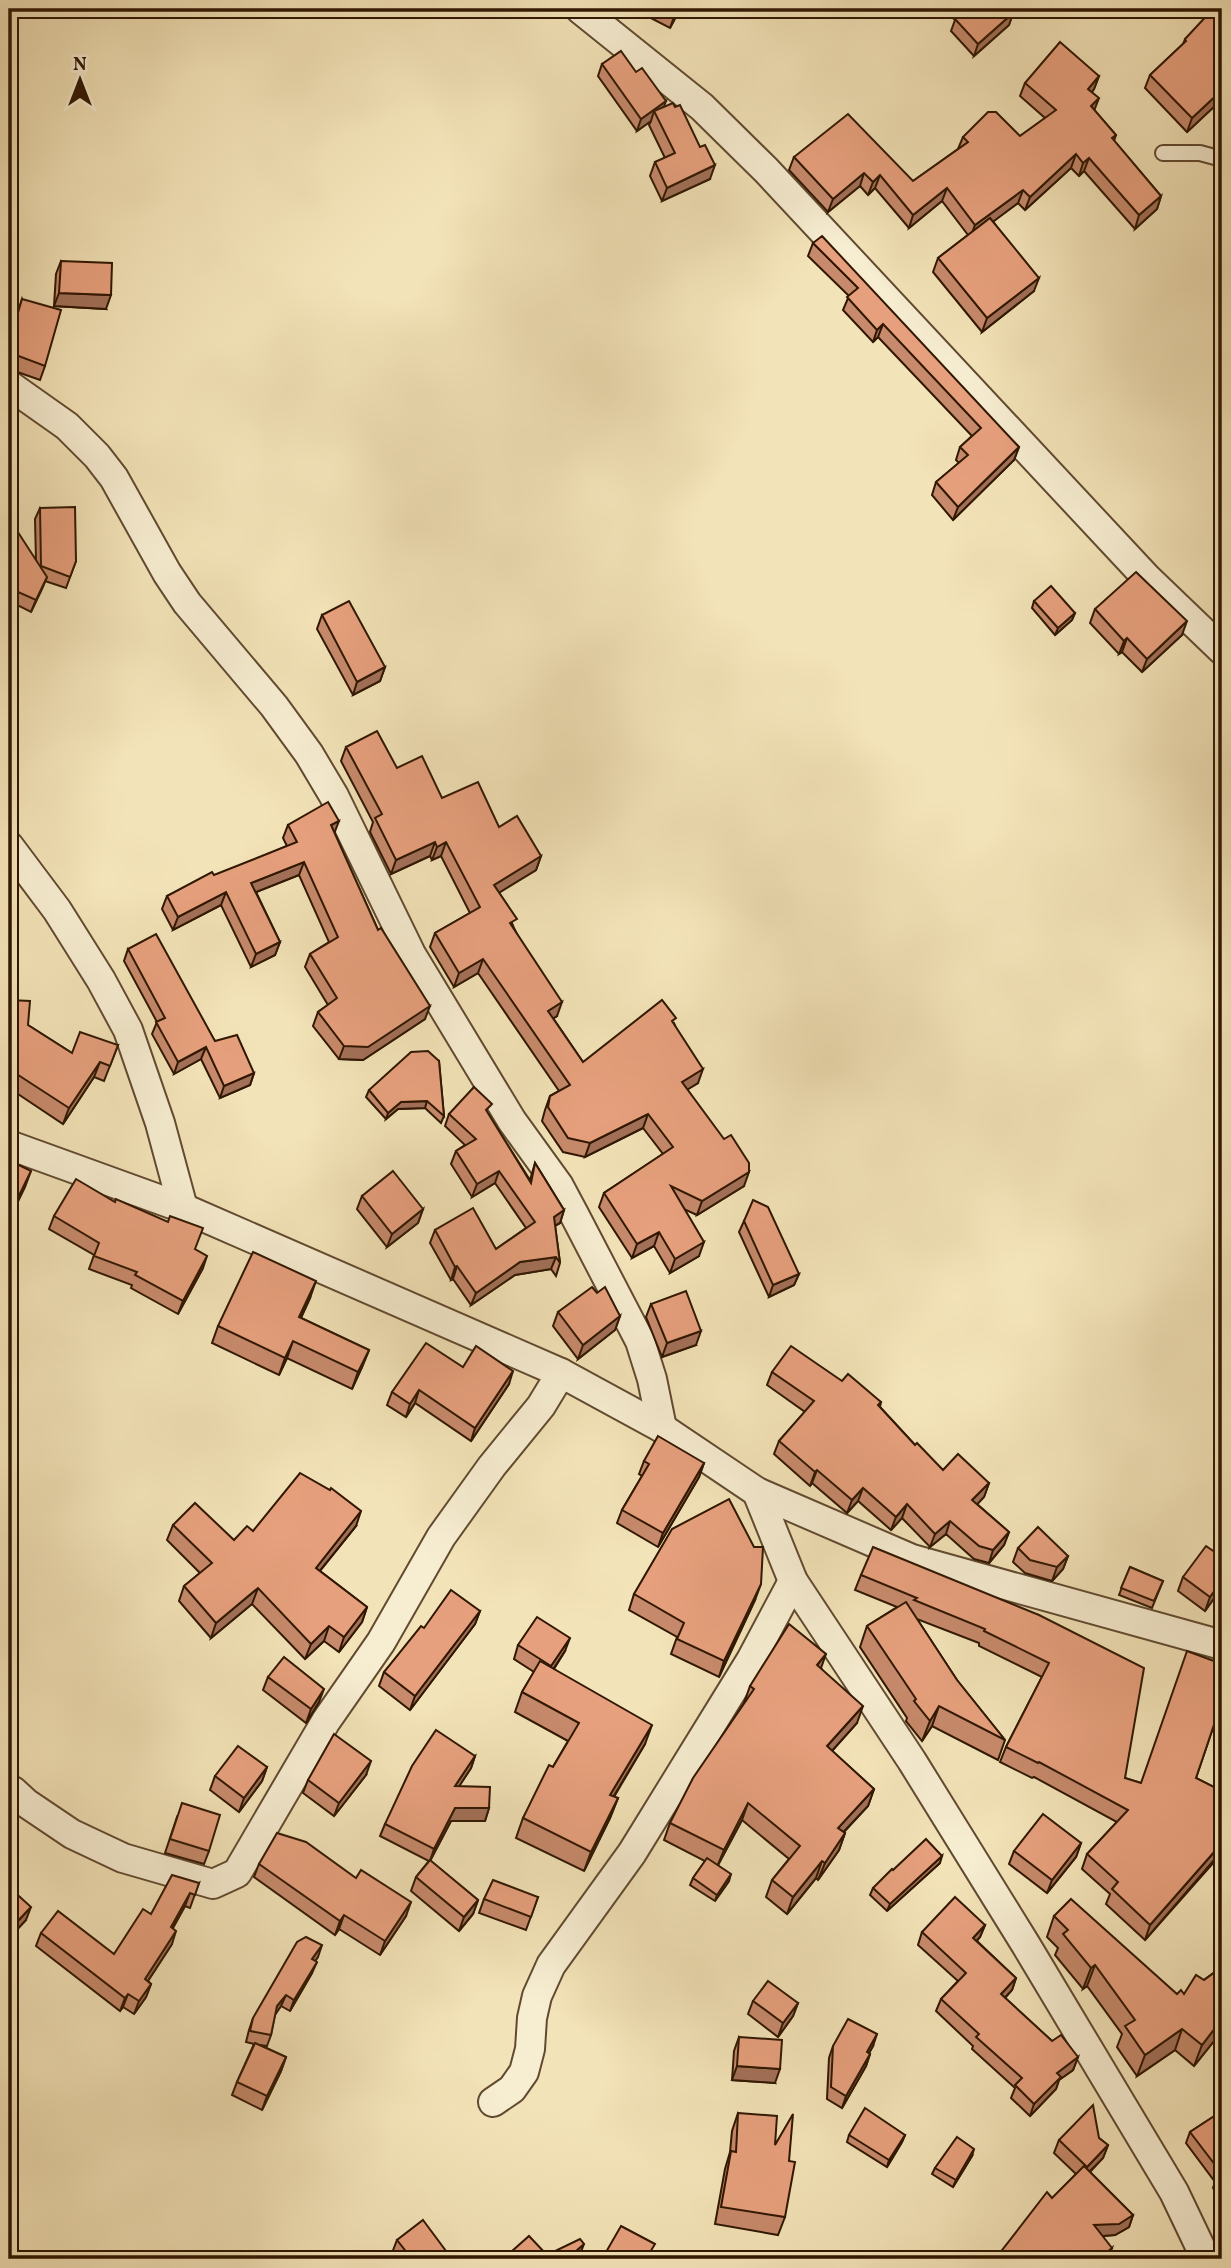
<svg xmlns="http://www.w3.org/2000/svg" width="1231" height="2268" font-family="Vollkorn,serif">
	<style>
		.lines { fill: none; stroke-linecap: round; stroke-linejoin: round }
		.lane-casing { stroke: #614a30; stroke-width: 18 }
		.street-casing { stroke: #614a30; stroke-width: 32 }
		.lane { stroke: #f7edd1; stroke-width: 14 }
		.street { stroke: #f7edd1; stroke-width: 28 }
		.wall { fill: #c78a6c; stroke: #301702; stroke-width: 2 }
		.shaded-wall { fill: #a27058; stroke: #301702; stroke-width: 2 }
		.building { fill: #e7a07d; stroke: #301702; stroke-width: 2 }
	</style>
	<rect width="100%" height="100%" fill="#f3e3b8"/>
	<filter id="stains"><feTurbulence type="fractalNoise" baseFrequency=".00286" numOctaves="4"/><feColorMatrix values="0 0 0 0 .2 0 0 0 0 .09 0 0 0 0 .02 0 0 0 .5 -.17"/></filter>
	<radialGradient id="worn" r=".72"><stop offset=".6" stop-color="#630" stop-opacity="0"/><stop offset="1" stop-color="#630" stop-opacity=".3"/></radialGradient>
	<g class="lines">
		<!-- lane casing -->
		<g class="lane-casing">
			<path id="lane" d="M1163 153H1200L1222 159"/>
		</g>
		<!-- street casing -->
		<g class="street-casing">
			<g id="street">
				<path d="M580 9 702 107 766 170 1146 577 1222 650"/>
				<path d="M9 385 67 426 97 456 114 478 167 573 187 603 274 706 309 754 334 796 411 954 512 1121 559 1186 575 1216 640 1341 652 1379 662 1428"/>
				<path d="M9 846 57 910 101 980 128 1030 160 1123 183 1208"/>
				<path d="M9 1145 183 1208 561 1373 662 1428 757 1492 912 1559 1222 1645"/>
				<path d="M757 1492 793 1581 912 1761 1026 1945 1174 2192 1206 2259"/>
				<path d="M13 1791 26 1803 72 1834 123 1858 213 1884 237 1873 326 1721 381 1642 441 1537 492 1466 541 1406 561 1373"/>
				<path d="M493 2102 512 2089 524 2072 530 2049 532 2018 537 1996 551 1965 632 1853 751 1660 793 1581"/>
			</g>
		</g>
		<!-- lane -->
		<use href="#lane" class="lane"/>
		<!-- street -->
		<use href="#street" class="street"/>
	</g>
	<!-- wall -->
	<g class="wall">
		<path d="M643 9H680L670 28 641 13Z"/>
		<path d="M944 9H1010L1013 13 1009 25 974 56 951 31 955 20Z"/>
		<path d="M1222 9V107L1218 103 1187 132 1145 88 1150 75 1183 44 1185 39Z"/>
		<path d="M602 64 636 72 664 107 710 179 662 201 650 176 655 162 665 158 649 125 651 121 637 131 598 76Z"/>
		<path d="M1099 76 1094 89 1092 92 1094 110 1116 135 1114 141 1161 196 1157 209 1135 229 1084 171 1079 176 1071 168 1025 210 1018 203 993 221 1034 291 982 332 933 272 938 258 968 235 942 201 909 228 875 188 868 195 860 186 828 212 789 170 794 157 913 181 958 149 963 137 1020 136 1045 118 1020 96 1025 83Z"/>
		<path d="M813 243 1019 447 1014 460 953 520 932 495 936 482 959 463 956 460 960 447 972 436 878 337 873 342 843 310 849 296 808 256Z"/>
		<path d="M61 261 106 309 54 306 56 274Z"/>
		<path d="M22 299 45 366 40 380 9 369V340Z"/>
		<path d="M40 508 76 561 66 588 45 581 31 612 9 601V523L36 561 35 519Z"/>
		<path d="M1034 601 1075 613 1072 620 1055 635 1032 608Z"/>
		<path d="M1095 609 1182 635 1142 672 1122 652 1119 654 1090 623Z"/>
		<path d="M322 615 385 667 380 681 353 695 317 629Z"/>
		<path d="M346 747 397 768 442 798 499 827 541 856 536 870 499 892 514 928 557 1016 553 1018 583 1062 674 1023 698 1083 687 1089 744 1186 697 1215 684 1209 699 1256 670 1273 654 1246 632 1258 599 1207 604 1193 663 1154 643 1128 585 1157 563 1152 542 1121 545 1110 550 1096 559 1091 478 973 454 987 430 947 435 933 470 913 441 856 432 860 430 856 391 874 370 832 373 822 341 761Z"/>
		<path d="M288 825 334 833 378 930 425 1019 363 1060 339 1059 313 1026 318 1012 328 1005 305 967 310 954 329 942 299 875 256 892 280 942 275 955 251 967 221 905 173 930 162 909 167 896 287 846 283 838Z"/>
		<path d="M128 949 215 1041 254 1073 250 1085 220 1098 201 1059 174 1074 152 1034 157 1022 124 961Z"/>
		<path d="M9 1000 28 1025 72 1053 118 1045 104 1081 94 1077 63 1124 9 1088Z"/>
		<path d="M439 1061 444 1116 441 1123 425 1108 398 1109 386 1119 366 1097 369 1090Z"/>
		<path d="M449 1114H488L530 1180 535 1163 564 1210 560 1223 555 1226 560 1263 556 1276 551 1269 515 1275 471 1305 453 1279 451 1280 430 1243 435 1230 496 1249 526 1228 495 1183 472 1197 451 1164 456 1151 465 1145 445 1126Z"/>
		<path d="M362 1196 423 1209 418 1223 387 1247 357 1209Z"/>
		<path d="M54 1216 195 1249 203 1268 178 1314 131 1288 132 1285 89 1269 94 1255 49 1229Z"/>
		<path d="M744 1221 799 1274 794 1285 769 1297 739 1232Z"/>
		<path d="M597 1293 620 1316 615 1330 578 1359 553 1326 558 1312Z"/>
		<path d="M310 1298 301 1318 369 1350 362 1367 352 1389 287 1358 279 1375 212 1343 218 1326Z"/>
		<path d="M651 1304 696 1345 662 1357 646 1317Z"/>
		<path d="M463 1367 509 1384 471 1441 415 1403 406 1417 387 1405 392 1392Z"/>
		<path d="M772 1372 842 1381 881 1402 880 1407 915 1445 943 1470 989 1483 984 1497 977 1504 1009 1532 1004 1545 989 1563 974 1559 946 1534 930 1547 902 1518 891 1530 858 1501 847 1513 812 1483 810 1486 774 1454 779 1441 805 1412 767 1385Z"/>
		<path d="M644 1461 704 1463 699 1477 658 1547 617 1523 622 1510 642 1476 639 1474Z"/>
		<path d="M173 1525 234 1540 253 1531 356 1526 320 1571 367 1607 362 1622 339 1652 324 1641 305 1659 252 1604 211 1638 179 1601 184 1586 200 1573 167 1540Z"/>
		<path d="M1018 1548 1068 1556 1063 1569 1052 1581 1025 1573 1013 1562Z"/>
		<path d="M1130 1567 1163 1581 1152 1608 1119 1595Z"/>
		<path d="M861 1575 1039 1615 1125 1778 1141 1783 1222 1664V1732L1213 1728 1196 1778 1222 1791V1853L1145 1940 1106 1904 1110 1894 1082 1869 1087 1854 1117 1822 1034 1777 1032 1778 1000 1762 1006 1747 1042 1677 979 1646V1643L917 1619 957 1680 1005 1740 998 1760 932 1726 922 1741 906 1721 907 1718 860 1647 867 1626 897 1607 855 1590Z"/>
		<path d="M1183 1577 1222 1587 1205 1611 1178 1591Z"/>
		<path d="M634 1594 755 1600 719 1677 671 1654 677 1637 629 1610Z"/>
		<path d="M480 1611 475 1624 410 1710 379 1686 384 1672 424 1628Z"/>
		<path d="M518 1645 565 1651 554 1669 645 1744 614 1797 618 1798 610 1818 584 1871 516 1838 523 1818 568 1741 515 1712 522 1692 534 1672 514 1659Z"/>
		<path d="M821 1668 857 1723 832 1751 874 1789 868 1806 844 1832 845 1833 839 1850 818 1880 816 1878 787 1914 766 1897 772 1880 789 1859 742 1820 718 1865 729 1881 715 1901 690 1885 693 1878 705 1861 664 1840 670 1823 744 1703 750 1686Z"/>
		<path d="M268 1677 319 1702 306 1723 263 1690Z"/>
		<path d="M475 1756 471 1768 459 1786 489 1808 485 1821H451L430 1861 478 1900 473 1914 459 1931 411 1891 416 1877 429 1861 380 1836 385 1824Z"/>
		<path d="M267 1767 262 1781 239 1812 210 1790 215 1776Z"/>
		<path d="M366 1775 334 1816 303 1793 308 1780Z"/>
		<path d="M177 1817 209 1851 204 1864 165 1853Z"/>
		<path d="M1081 1843 1076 1857 1047 1893 1009 1864 1014 1851Z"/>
		<path d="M940 1863 887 1911 870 1895 873 1888Z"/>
		<path d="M259 1864 406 1916 380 1955 339 1929 335 1935 254 1877Z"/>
		<path d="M199 1883 190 1908 185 1906 173 1928 172 1944 148 1981 151 1984 146 1997 134 2014 123 2007 120 2011 36 1946 41 1933 114 1954 151 1914Z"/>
		<path d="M9 1887 26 1920 10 1937H9Z"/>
		<path d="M538 1897 526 1930 479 1913 484 1899Z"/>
		<path d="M1054 1916 1177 1994H1184L1222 1967V2031L1194 2066 1175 2050 1137 2076 1117 2047 1122 2034 1087 1986 1083 1989 1055 1955 1058 1948 1047 1937Z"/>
		<path d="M985 1925 980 1937 977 1941 1016 1978 1012 1990 1005 1998 1052 2041 1078 2057 1073 2070 1059 2080 1056 2089 1030 2116 1011 2098 1015 2088 972 2049 973 2046 936 2011 941 1999 958 1981 918 1945 922 1932Z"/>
		<path d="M318 1957 315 1961 312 1973 290 2011 281 2006 275 2014 271 2035 267 2046 260 2045 286 2057 281 2071 262 2110 232 2095 237 2082 254 2044 246 2042 249 2030 253 2018Z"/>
		<path d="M753 2001 798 2003 793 2016 778 2037 748 2014Z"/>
		<path d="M739 2037 775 2083 732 2080 734 2051Z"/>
		<path d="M833 2046H873L869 2053 870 2054 866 2066 842 2108 827 2099 829 2058Z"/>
		<path d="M1222 2111V2204L1213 2188 1215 2182 1186 2143 1190 2132Z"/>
		<path d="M738 2113 775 2145 785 2217 778 2235 715 2224 725 2169 730 2152 732 2131Z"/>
		<path d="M849 2135H905L902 2142 887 2167 847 2142Z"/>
		<path d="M1099 2138 1108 2145 1103 2158 1090 2172 1133 2215 1129 2227 1115 2235 1103 2236 1108 2259H995L1076 2174 1054 2153 1059 2140Z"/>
		<path d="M972 2156 953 2187 932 2174 935 2168Z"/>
		<path d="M397 2240 449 2255 448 2259H397L392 2253Z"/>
	</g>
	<!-- shaded-wall -->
	<g class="shaded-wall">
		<path d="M678 9H680L670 28 675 14Z"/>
		<path d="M1013 13 1009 25 974 56 978 44Z"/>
		<path d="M1099 76 1094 89 1084 102 1088 89Z"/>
		<path d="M1222 90 1218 103 1187 132 1192 118Z"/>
		<path d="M1099 98 1094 111 1091 106Z"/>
		<path d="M666 101 662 112 654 111 651 121 637 131 641 119Z"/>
		<path d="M1076 154 1071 168 1025 210 1030 197Z"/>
		<path d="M1089 158 1084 171 1079 176 1083 163Z"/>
		<path d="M715 165 710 179 662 201 667 188Z"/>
		<path d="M864 173 860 186 828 212 833 199Z"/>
		<path d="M880 175 875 188 868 195 873 182Z"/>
		<path d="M947 188 942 201 909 228 913 215Z"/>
		<path d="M1023 190 1018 203 970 239 975 225Z"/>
		<path d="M1161 196 1157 209 1135 229 1139 215Z"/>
		<path d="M1039 278 1034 291 982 332 987 318Z"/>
		<path d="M59 293 111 295 106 309 54 306Z"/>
		<path d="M883 324 878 337 873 342 877 330Z"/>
		<path d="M9 355H16L11 369H9Z"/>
		<path d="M1019 447 1014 460 953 520 958 507Z"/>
		<path d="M47 577 42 589 31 612 36 600Z"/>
		<path d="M1075 613 1072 620 1055 635 1058 628Z"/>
		<path d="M1187 621 1182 635 1142 672 1147 659Z"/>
		<path d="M1127 638 1122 652 1119 654 1124 641Z"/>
		<path d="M385 667 380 681 353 695 357 682Z"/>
		<path d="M339 821 334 834 331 825Z"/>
		<path d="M435 842 430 856 391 874 396 860Z"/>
		<path d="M446 842 441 856 432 860 437 847Z"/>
		<path d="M541 856 536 870 489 899 494 885Z"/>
		<path d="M304 862 299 875 246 896 251 883Z"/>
		<path d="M226 892 221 905 173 930 178 917Z"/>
		<path d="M280 942 275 955 251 967 256 954Z"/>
		<path d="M483 959 478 973 454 987 459 973Z"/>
		<path d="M562 1002 557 1016 543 1025 548 1011Z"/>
		<path d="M430 1006 425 1019 363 1060 339 1059 344 1046Z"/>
		<path d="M206 1047 201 1059 174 1074 178 1062Z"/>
		<path d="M100 1062 94 1077 63 1124 69 1108Z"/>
		<path d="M703 1069 698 1083 677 1096 682 1082Z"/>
		<path d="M254 1073 250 1085 220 1098 224 1086Z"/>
		<path d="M427 1101 425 1108 398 1109 386 1119 388 1113 401 1102Z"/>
		<path d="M648 1114 643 1128 585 1157 590 1143Z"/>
		<path d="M31 1171 25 1187 9 1220V1216Z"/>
		<path d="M499 1171 495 1183 472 1197 477 1184Z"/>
		<path d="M749 1172 744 1186 697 1215 702 1201Z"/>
		<path d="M423 1209 418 1223 387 1247 392 1234Z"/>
		<path d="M564 1210 560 1223 549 1229 554 1217Z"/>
		<path d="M659 1232 654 1246 632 1258 637 1244Z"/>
		<path d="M704 1242 699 1256 670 1273 675 1259Z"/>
		<path d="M207 1256 203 1268 178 1314 183 1301Z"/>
		<path d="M556 1257 551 1269 515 1275 471 1305 476 1293 520 1262Z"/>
		<path d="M457 1266 453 1279 451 1280 455 1267Z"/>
		<path d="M799 1274 794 1285 769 1297 773 1285Z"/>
		<path d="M316 1281 310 1298 293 1334 299 1317Z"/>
		<path d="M620 1316 615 1330 578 1359 583 1345Z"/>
		<path d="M701 1331 696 1345 662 1357 667 1343Z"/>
		<path d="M293 1341 287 1358 279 1375 285 1358Z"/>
		<path d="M369 1350 362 1367 352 1389 358 1372Z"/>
		<path d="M513 1371 509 1384 471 1441 475 1428Z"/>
		<path d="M419 1390 415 1403 406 1417 410 1404Z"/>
		<path d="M704 1463 699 1477 658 1547 663 1533Z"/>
		<path d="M817 1470 812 1483 810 1486 815 1472Z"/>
		<path d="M989 1483 984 1497 968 1514 972 1500Z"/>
		<path d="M863 1488 858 1501 847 1513 852 1500Z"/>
		<path d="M907 1504 902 1518 891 1530 896 1517Z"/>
		<path d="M361 1511 356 1526 310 1583 316 1568Z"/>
		<path d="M950 1521 946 1534 930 1547 935 1534Z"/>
		<path d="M1009 1532 1004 1545 989 1563 993 1550Z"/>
		<path d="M1068 1556 1063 1569 1052 1581 1057 1567Z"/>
		<path d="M1222 1580V1587L1205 1611 1210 1597Z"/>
		<path d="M761 1584 755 1600 719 1677 724 1661Z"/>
		<path d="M258 1588 252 1604 211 1638 216 1623Z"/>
		<path d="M367 1607 362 1622 339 1652 344 1637Z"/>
		<path d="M480 1611 475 1624 410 1710 415 1696Z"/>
		<path d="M329 1626 324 1641 305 1659 311 1644Z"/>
		<path d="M570 1638 565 1651 546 1680 551 1666Z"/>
		<path d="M826 1654 820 1671 817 1665Z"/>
		<path d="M324 1689 319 1702 306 1723 311 1709Z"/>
		<path d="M863 1706 857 1723 821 1763 827 1746Z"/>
		<path d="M939 1706 932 1726 922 1741 930 1721Z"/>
		<path d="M652 1725 645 1744 603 1814 610 1795Z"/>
		<path d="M475 1756 471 1768 451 1799 455 1786Z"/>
		<path d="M371 1761 366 1775 334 1816 339 1803Z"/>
		<path d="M267 1767 262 1781 239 1812 244 1798Z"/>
		<path d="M874 1789 868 1806 832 1844 838 1828Z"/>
		<path d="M618 1798 610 1818 584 1871 591 1852Z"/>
		<path d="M748 1803 742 1820 717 1867 724 1850Z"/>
		<path d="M455 1808H489L485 1821H451L430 1861 434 1849Z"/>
		<path d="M845 1833 839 1850 818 1880 825 1863Z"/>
		<path d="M1081 1843 1076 1857 1047 1893 1052 1880Z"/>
		<path d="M1222 1843 1221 1852 1145 1940 1150 1925Z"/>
		<path d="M942 1856 940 1863 887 1911 890 1904Z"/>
		<path d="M822 1861 816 1878 787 1914 793 1897Z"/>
		<path d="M731 1874 729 1881 715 1901 717 1895Z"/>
		<path d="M190 1893 185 1906 166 1940 171 1927Z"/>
		<path d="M478 1900 473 1914 459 1931 464 1917Z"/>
		<path d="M411 1902 406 1916 380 1955 385 1941Z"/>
		<path d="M31 1907 26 1920 10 1937 15 1924Z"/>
		<path d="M344 1915 339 1929 335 1935 340 1921Z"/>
		<path d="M985 1925 980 1937 968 1950 973 1938Z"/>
		<path d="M176 1931 172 1944 140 1993 145 1979Z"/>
		<path d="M322 1945 318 1957 308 1971 312 1959Z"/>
		<path d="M317 1962 312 1973 290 2011 294 2000Z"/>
		<path d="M1095 1965 1087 1986 1083 1989 1091 1968Z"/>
		<path d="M1016 1978 1012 1990 996 2007 1001 1994Z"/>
		<path d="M151 1984 146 1997 134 2014 139 2001Z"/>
		<path d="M128 1994 123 2007 120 2011 125 1998Z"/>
		<path d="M286 1995 281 2006 273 2018 277 2006Z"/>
		<path d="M798 2003 793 2016 778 2037 783 2023Z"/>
		<path d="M1222 2019V2031L1194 2066 1202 2045Z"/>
		<path d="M1182 2029 1175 2050 1137 2076 1145 2055Z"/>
		<path d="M877 2034 873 2046 863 2064 867 2052Z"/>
		<path d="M870 2054 866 2066 842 2108 846 2096Z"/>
		<path d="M286 2057 281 2071 262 2110 267 2096Z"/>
		<path d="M1078 2057 1073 2070 1059 2080 1056 2089 1030 2116 1034 2104 1057 2073Z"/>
		<path d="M737 2066 780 2069 775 2083 732 2080Z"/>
		<path d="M905 2135 902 2142 887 2167 889 2160Z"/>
		<path d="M1108 2145 1103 2158 1082 2179 1087 2167Z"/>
		<path d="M974 2149 972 2156 953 2187 956 2180Z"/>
		<path d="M1133 2215 1129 2227 1115 2235 1090 2237 1094 2225Z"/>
		<path d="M584 2244 579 2257 576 2259H567Z"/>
		<path d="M1112 2248 1108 2259H1099L1100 2258Z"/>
	</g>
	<!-- building -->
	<g class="building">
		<path d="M665 9H678L675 14Z"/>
		<path d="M960 9H1010L1013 13 978 44 955 19 963 12Z"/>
		<path d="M1221 9H1222V90L1192 118 1150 75 1186 41 1185 39 1212 10 1216 14Z"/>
		<path d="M1060 42 1099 76 1088 89 1099 98 1091 106 1116 135 1112 138 1161 196 1139 215 1089 158 1083 163 1076 154 1030 197 1023 190 975 225 947 188 913 215 880 175 873 182 864 173 833 199 794 157 848 114 913 181 968 142 963 137 988 112H996L1020 136 1056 110 1025 83Z"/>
		<path d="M621 51 636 72 642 68 666 101 641 119 602 64Z"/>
		<path d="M673 103 675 107 680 105 700 147 705 145 715 165 667 188 655 162 675 153 654 111Z"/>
		<path d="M990 218 1039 278 987 318 938 258Z"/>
		<path d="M822 236 1019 447 958 507 936 482 968 455 960 447 981 428 883 324 877 330 847 297 858 288 813 243Z"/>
		<path d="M61 261 112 263 111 295 59 293Z"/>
		<path d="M22 299 61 310 45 366 16 355H9V343Z"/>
		<path d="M75 507 76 561 70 577 41 566 40 508Z"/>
		<path d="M9 523H12L47 577 36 600 9 588Z"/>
		<path d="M1136 572 1187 621 1147 659 1127 638 1124 641 1095 609Z"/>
		<path d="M1051 586 1075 613 1058 628 1034 601Z"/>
		<path d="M349 601 385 667 357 682 322 615Z"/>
		<path d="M377 731 397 768 422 756 442 798 478 782 499 827 517 816 541 856 494 885 517 919 510 923 562 1002 548 1011 583 1062 662 1000 676 1018 672 1021 703 1069 682 1082 724 1139 731 1135 749 1163V1172L702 1201 671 1186 704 1242 675 1259 659 1232 637 1244 604 1193 673 1147 648 1114 590 1143 568 1138 548 1107 550 1096 570 1085 483 959 459 973 435 933 480 907 446 842 437 847 435 842 396 860 375 818 382 814 346 747Z"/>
		<path d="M328 802 339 821 331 825 378 930 381 928 430 1006 368 1047 344 1046 318 1012 337 998 310 954 338 937 304 862 251 883 280 942 256 954 226 892 178 917 167 896 212 872 214 875 297 842 288 825Z"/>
		<path d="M156 934 215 1041 237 1035 254 1073 224 1086 206 1047 178 1062 156 1022 165 1018 128 949Z"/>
		<path d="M9 1000 30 1001 28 1025 72 1053 80 1032 118 1045 110 1066 100 1062 69 1108 9 1069Z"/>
		<path d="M428 1051 439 1061 444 1116 427 1101 401 1102 388 1113 369 1090 411 1052Z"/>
		<path d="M474 1087 492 1104 486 1110 531 1183 535 1163 564 1210 554 1217 560 1263 556 1257 520 1262 476 1293 457 1266 455 1267 435 1230 473 1208 496 1249 535 1222 499 1171 477 1184 456 1151 476 1139 449 1114Z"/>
		<path d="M9 1160 31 1171 9 1216Z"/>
		<path d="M393 1171 423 1209 392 1234 362 1196Z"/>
		<path d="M76 1179 115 1202 116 1199 168 1222 170 1216 203 1228 195 1249 207 1256 183 1301 135 1275 137 1272 94 1256 99 1243 54 1216Z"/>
		<path d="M753 1200 768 1207 799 1274 773 1285 744 1221Z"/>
		<path d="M253 1252 316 1281 299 1317 369 1350 358 1372 293 1341 285 1358 218 1326Z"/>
		<path d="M592 1287 597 1293 605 1287 620 1316 583 1345 558 1312Z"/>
		<path d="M686 1291 701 1331 667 1343 651 1304Z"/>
		<path d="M426 1343 463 1367 476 1346 513 1371 475 1428 419 1390 410 1404 392 1392Z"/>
		<path d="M791 1346 842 1381 848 1374 881 1402 878 1405 915 1445 917 1443 943 1470 958 1454 989 1483 972 1500 1009 1532 993 1550 979 1546 950 1521 935 1534 907 1504 896 1517 863 1488 852 1500 817 1470 815 1472 779 1441 814 1401 772 1372Z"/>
		<path d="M658 1436 704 1463 663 1533 622 1510 649 1464 644 1461Z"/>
		<path d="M300 1473 330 1490 331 1488 361 1511 316 1568 367 1607 344 1637 329 1626 311 1644 258 1588 216 1623 184 1586 212 1563 173 1525 195 1503 234 1540 247 1526 253 1531Z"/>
		<path d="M729 1499 754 1547H763L761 1584 724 1661 677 1639 684 1623 634 1594 672 1529Z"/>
		<path d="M1038 1527 1068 1556 1057 1567 1030 1560 1018 1548Z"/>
		<path d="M1206 1546 1222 1557V1580L1210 1597 1183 1577Z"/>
		<path d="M873 1547 1039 1615 1144 1668 1125 1778 1141 1783 1187 1651 1222 1664V1715L1218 1713 1196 1778 1222 1791V1843L1150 1925 1112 1889 1118 1882 1087 1854 1128 1810 1039 1762 1038 1763 1006 1747 1049 1663 984 1631 985 1629 914 1600 917 1598 861 1575Z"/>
		<path d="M1130 1567 1163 1581 1154 1601 1121 1588Z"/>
		<path d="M451 1590 480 1611 415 1696 384 1672 421 1626 424 1628Z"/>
		<path d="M906 1602 957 1680 1005 1740 939 1706 930 1721 914 1701 916 1699 867 1626Z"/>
		<path d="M537 1617 570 1638 551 1666 518 1645Z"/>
		<path d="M789 1624 826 1654 817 1665 863 1706 827 1746 874 1789 838 1828 845 1833 825 1863 822 1861 793 1897 772 1880 800 1846 748 1803 724 1850 670 1823 693 1778 754 1689 750 1686Z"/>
		<path d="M284 1657 324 1689 311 1709 268 1677Z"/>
		<path d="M540 1661 652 1725 610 1795 618 1798 591 1852 523 1818 549 1765 553 1767 579 1723 522 1692Z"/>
		<path d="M436 1730 475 1756 455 1786 490 1787 489 1808H455L434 1849 385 1824 412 1766Z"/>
		<path d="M334 1734 371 1761 339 1803 308 1780Z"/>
		<path d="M238 1746 267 1767 244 1798 215 1776Z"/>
		<path d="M182 1803 220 1815 209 1851 170 1839Z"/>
		<path d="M1043 1814 1081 1843 1052 1880 1014 1851Z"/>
		<path d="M277 1833 306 1842 356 1878 361 1870 411 1902 385 1941 344 1915 340 1921 259 1864Z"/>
		<path d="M926 1839 942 1856 890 1904 873 1888 892 1869 893 1870Z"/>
		<path d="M707 1858 731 1874 717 1895 693 1878Z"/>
		<path d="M430 1860 478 1900 464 1917 416 1877Z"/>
		<path d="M172 1875 199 1883 195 1895 190 1893 171 1927 176 1931 145 1979 151 1984 139 2001 128 1994 125 1998 41 1933 58 1911 114 1954 143 1909 151 1914Z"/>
		<path d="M493 1880 538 1897 531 1917 484 1899Z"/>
		<path d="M9 1887 31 1907 15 1924 9 1918Z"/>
		<path d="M955 1897 985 1925 973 1938 1016 1978 1001 1994 1052 2041 1061 2035 1078 2057 1057 2073 1061 2077 1034 2104 1015 2085 1022 2078 976 2037 979 2034 941 1999 966 1973 922 1932Z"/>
		<path d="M1071 1899 1177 1994 1181 1990 1184 1994 1196 1975 1204 1980 1222 1967V2019L1202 2045 1182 2029 1145 2055 1125 2026 1135 2020 1095 1965 1091 1968 1063 1934 1068 1930 1054 1916Z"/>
		<path d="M306 1937 322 1945 312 1959 317 1962 294 2000 286 1995 277 2006 271 2035 250 2031 253 2018 297 1942Z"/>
		<path d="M768 1981 798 2003 783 2023 753 2001Z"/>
		<path d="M848 2019 877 2034 867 2052 870 2054 846 2096 831 2087 833 2046Z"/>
		<path d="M739 2037 782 2040 780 2069 737 2066Z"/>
		<path d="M255 2043 286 2057 267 2096 237 2082Z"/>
		<path d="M1093 2105 1099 2138 1108 2145 1087 2167 1059 2140Z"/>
		<path d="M865 2108 905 2135 889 2160 849 2135Z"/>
		<path d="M1222 2111V2187L1217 2178 1222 2174 1190 2132Z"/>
		<path d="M738 2113 777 2116 775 2145 793 2114 789 2161 795 2162 785 2217 721 2207 731 2151 736 2152Z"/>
		<path d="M957 2137 974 2149 956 2180 935 2168Z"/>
		<path d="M1084 2166 1133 2215 1119 2224 1094 2225 1112 2248 1100 2258 1101 2259H998L996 2258 1047 2192 1052 2198Z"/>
		<path d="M423 2220 449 2255 444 2259H412L397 2240Z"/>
		<path d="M621 2226 655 2244 646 2259H602Z"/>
		<path d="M529 2236 547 2255 580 2239 584 2244 567 2259H503Z"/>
	</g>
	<!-- margin -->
	<rect width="1231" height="2268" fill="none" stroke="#f3e3b8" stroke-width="35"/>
	<rect x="10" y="10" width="1210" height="2247" fill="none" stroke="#301702" stroke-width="3.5"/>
	<rect x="18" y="18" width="1196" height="2233" fill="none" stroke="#301702" stroke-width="2"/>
	<!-- north arrow -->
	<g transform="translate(80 80)" stroke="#f7edd1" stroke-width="5" paint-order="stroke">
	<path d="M0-5L12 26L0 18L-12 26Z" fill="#301702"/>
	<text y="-10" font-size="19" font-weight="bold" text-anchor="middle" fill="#301702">N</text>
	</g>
	<rect width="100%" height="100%" filter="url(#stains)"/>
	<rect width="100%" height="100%" fill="url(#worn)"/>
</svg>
